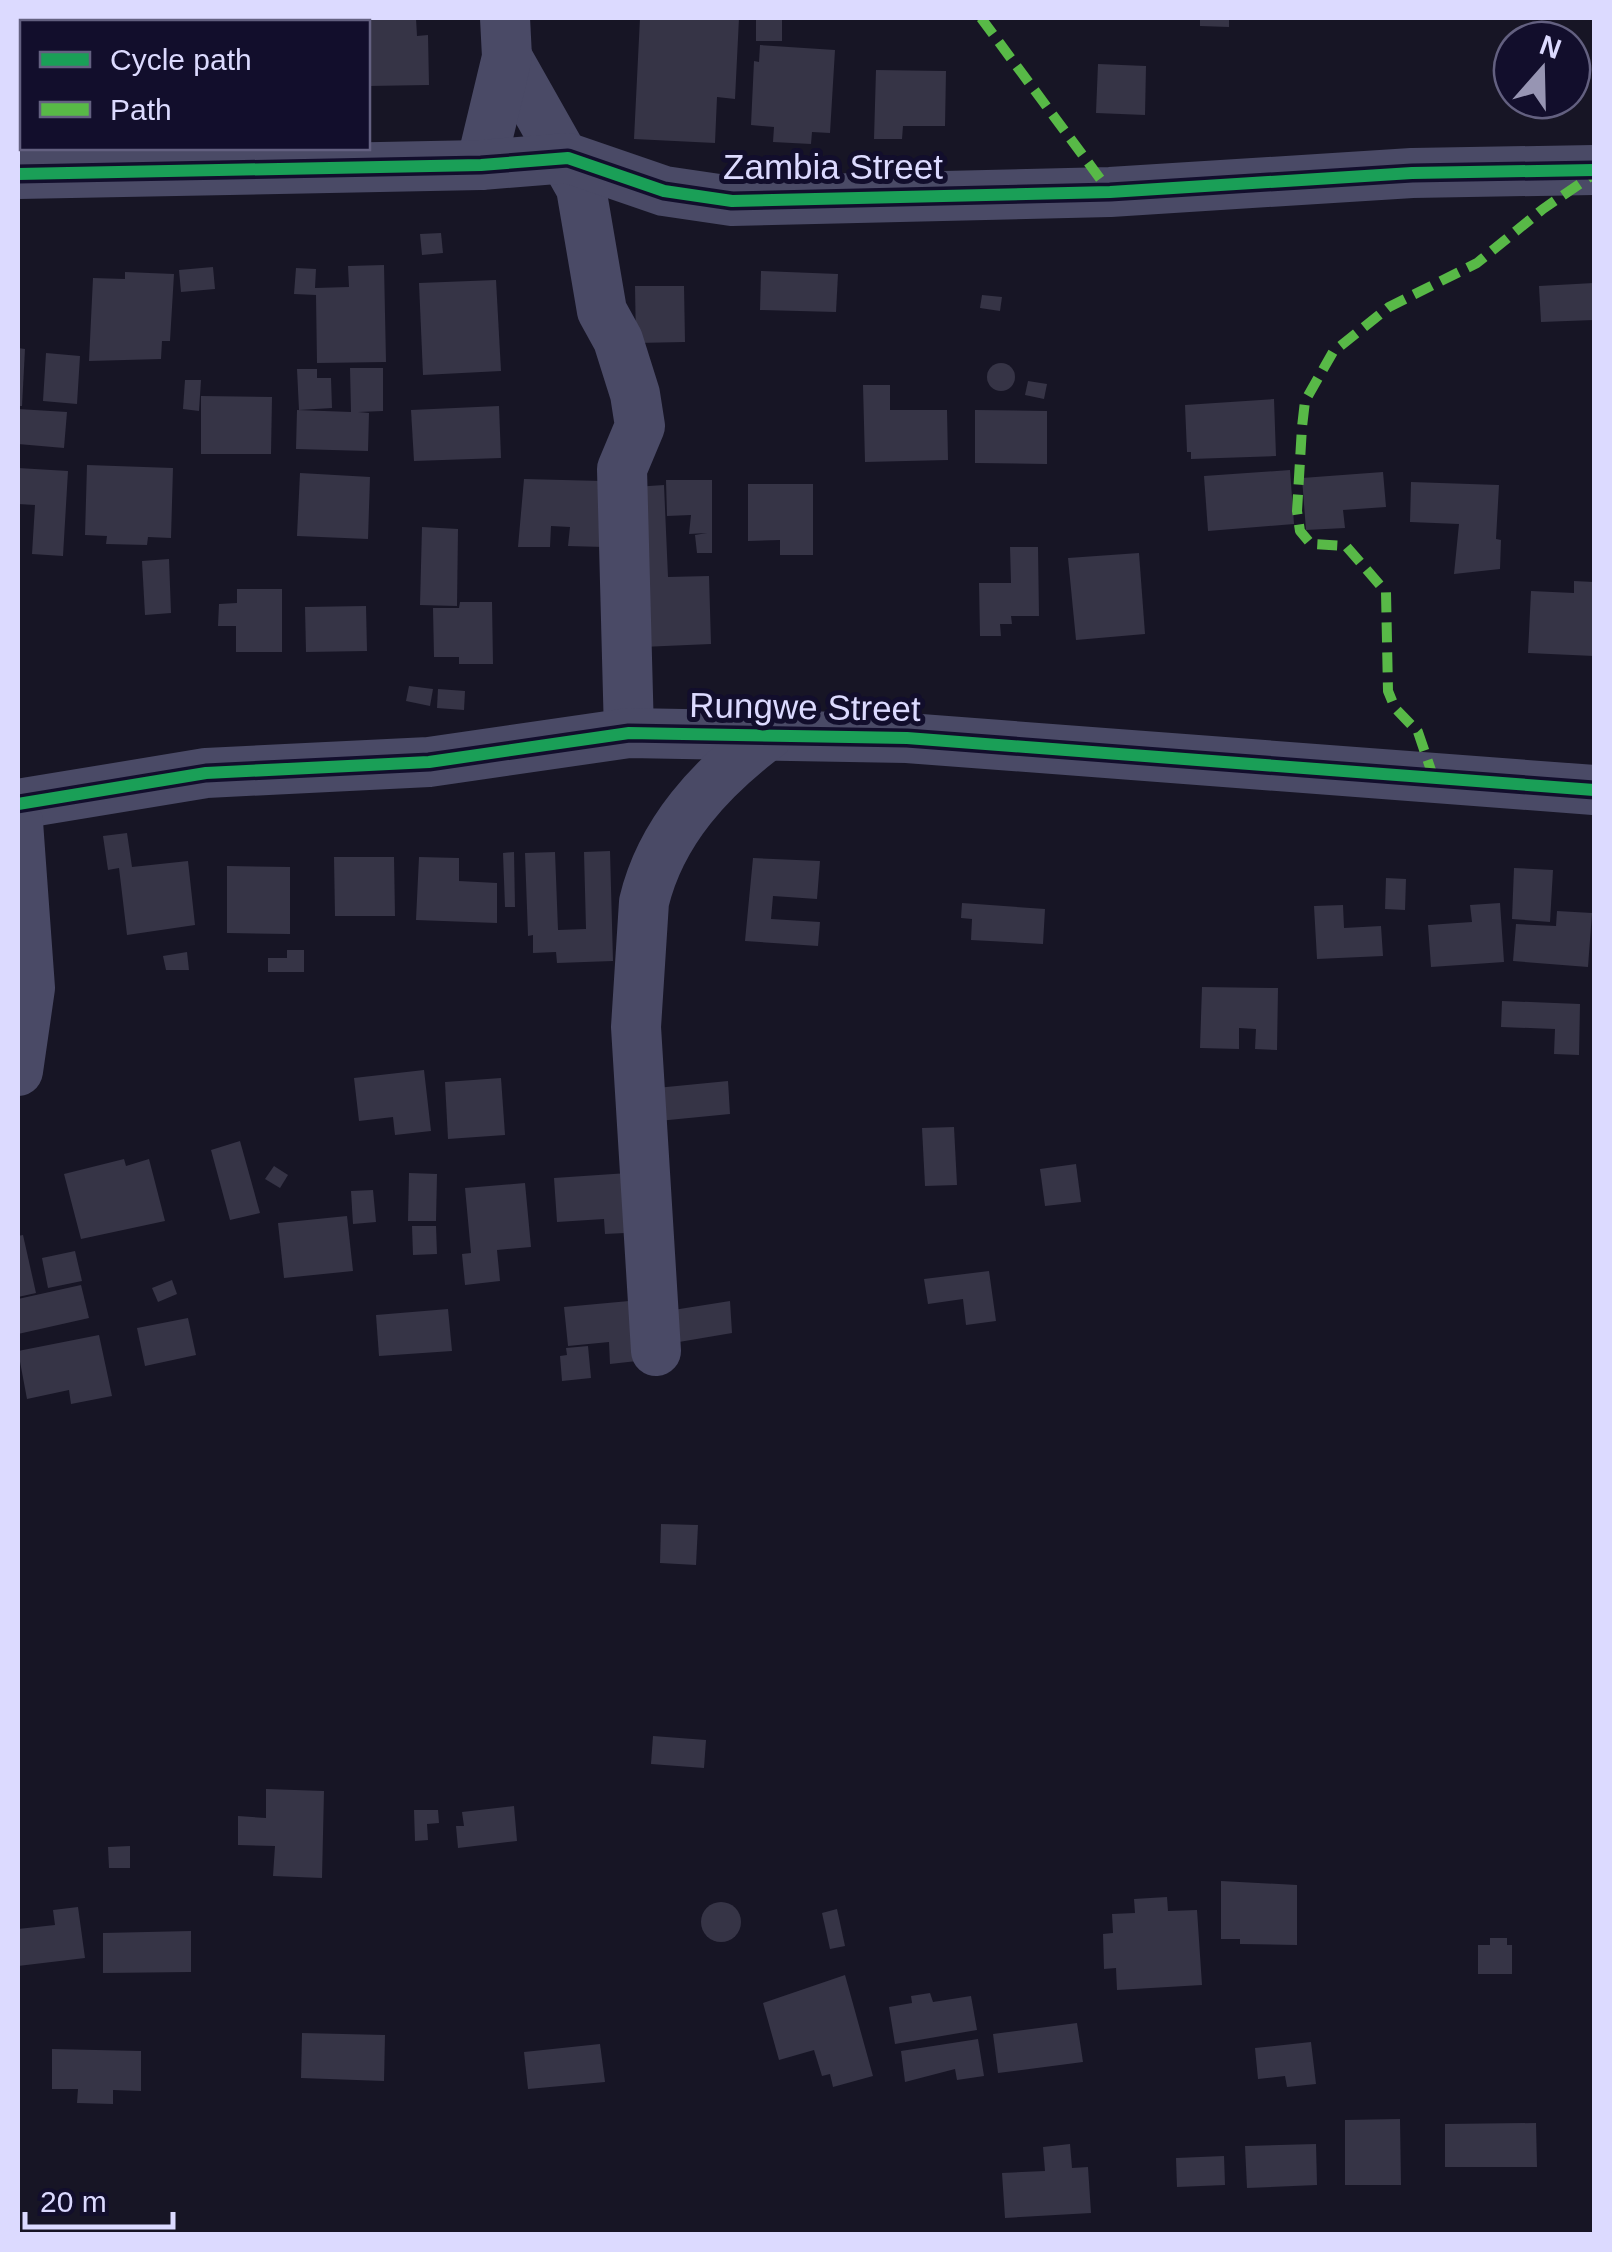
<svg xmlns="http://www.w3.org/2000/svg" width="1612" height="2252" font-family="Helvetica,sans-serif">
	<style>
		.building { fill: #363446 }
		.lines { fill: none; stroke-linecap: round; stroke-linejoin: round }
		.street { stroke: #4a4a66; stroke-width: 50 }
		.quiet { stroke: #58b947; stroke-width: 10; stroke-dasharray: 20 10; stroke-linecap: butt }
		.cycleway-casing { stroke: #120e2c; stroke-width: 19 }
		.cycleway { stroke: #1a9f57; stroke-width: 12 }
		.labels { text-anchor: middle; stroke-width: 10; stroke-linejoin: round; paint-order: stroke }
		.street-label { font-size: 35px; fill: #dcdaff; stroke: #120e2c }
	</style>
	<rect width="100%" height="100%" fill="#171525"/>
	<!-- building -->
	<g class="building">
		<path d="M348 18H416L417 36 428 35 429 85 368 86V22H348Z"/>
		<path d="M640 18H739L735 99 717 97 715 143 634 139Z"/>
		<rect x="756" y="18" width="26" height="23"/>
		<path d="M1200 18H1229V27L1200 26Z"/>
		<path d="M760 45 835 50 830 133 812 132 811 144 773 142 774 127 751 125 754 61 759 62Z"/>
		<path d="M1098 64 1146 66 1145 115 1096 113Z"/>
		<path d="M876 70 946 71 945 126H903L902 139H874Z"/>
		<path d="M441 233 443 253 422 255 420 234Z"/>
		<path d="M384 265 386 362 317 363 316 295 294 294 296 268 316 269 315 288 349 287 348 266Z"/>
		<path d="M213 267 215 289 181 292 179 270Z"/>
		<path d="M761 271 838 274 836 312 760 310Z"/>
		<path d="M125 272 174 274 170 341H162L161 359 89 361 93 278 125 279Z"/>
		<path d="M496 280 501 371 423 375 419 283Z"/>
		<path d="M1594 283V320L1541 322 1539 286Z"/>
		<path d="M635 286H684L685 342 636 343Z"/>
		<path d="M982 295 1002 297 1000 311 980 308Z"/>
		<path d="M18 348 25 349 22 406H18Z"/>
		<path d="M46 353 80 356 77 404 43 401Z"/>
		<circle cx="1001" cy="377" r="14"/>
		<path d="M350 368H383V411L358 412 369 413 368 451 296 449 297 410 351 412Z"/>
		<path d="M297 369H317V378H331L332 408 299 410Z"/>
		<path d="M185 380H201L199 411 183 409Z"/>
		<path d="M1028 381 1047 384 1044 399 1025 395Z"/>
		<path d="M863 385H890V410H947L948 460 865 462Z"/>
		<path d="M201 396 272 397 271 454H201Z"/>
		<path d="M1274 399 1276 456 1191 459V452H1187L1185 405Z"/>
		<path d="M499 406 501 458 414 461 411 410Z"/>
		<path d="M18 409 67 412 64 448 18 444Z"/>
		<path d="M975 410 1047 411V464L975 463Z"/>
		<path d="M87 465 173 468 171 538 148 537 147 545 106 544 107 536 85 535Z"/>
		<path d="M18 468 68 471 63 556 32 554 35 505 18 504Z"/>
		<path d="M1290 470 1294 524 1208 531 1204 476Z"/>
		<path d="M1383 472 1386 507 1343 510 1345 528 1306 530 1302 478Z"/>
		<path d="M300 473 370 477 368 539 297 536Z"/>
		<path d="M524 479 602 481 604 547 568 546 570 527 551 526 550 547H518Z"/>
		<path d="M666 480H712V553H697L695 535 707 533 689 534 691 515 667 516Z"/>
		<path d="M1411 482 1499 485 1496 539 1501 540 1500 569 1454 574 1459 524 1410 522Z"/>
		<path d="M748 484H813V555H780V540L748 541Z"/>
		<path d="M664 485 668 577 709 576 711 644 642 647 634 487Z"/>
		<path d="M422 527 458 529 457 606 420 605Z"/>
		<path d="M1010 547H1038L1039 616H1011L1012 624H1000L1001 636H980L979 583H1011Z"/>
		<path d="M1139 553 1145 634 1076 640 1068 558Z"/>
		<path d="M169 559 171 613 145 615 142 561Z"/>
		<path d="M1574 581 1594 582V656L1528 653 1531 591 1574 593Z"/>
		<path d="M237 589H282V652H236V626H218L219 604 237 603Z"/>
		<path d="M460 602H492L493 664H459V657H434L433 608H459Z"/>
		<path d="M366 606 367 651 306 652 305 607Z"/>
		<path d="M409 686 433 689 430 706 406 701Z"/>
		<path d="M438 689 465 691 464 710 437 708Z"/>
		<path d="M127 833 132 867 188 861 195 925 127 935 119 868 108 870 103 836Z"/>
		<path d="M610 851 613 961 557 963 556 952 533 953V935L528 936 525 853 555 852 558 930 586 929 584 852Z"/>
		<path d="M514 852 515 907H505L503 853Z"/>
		<path d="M334 857H394L395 916H335Z"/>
		<path d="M419 857 459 858V881L497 883V923L416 920Z"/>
		<path d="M753 858 820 861 817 899 773 896 771 919 820 922 818 946 745 941Z"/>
		<path d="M227 866 290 867V934L227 933Z"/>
		<path d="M1514 868 1553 870 1550 922 1512 919Z"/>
		<path d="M1386 878 1406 879 1405 910 1385 909Z"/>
		<path d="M962 903 1045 909 1043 944 971 940 972 919 961 918Z"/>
		<path d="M1500 903 1504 962 1431 967 1428 925 1472 922 1470 905Z"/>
		<path d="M1343 905 1344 928 1381 926 1383 956 1317 959 1314 906Z"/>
		<path d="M1557 911 1592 913 1588 967 1513 961 1516 924 1556 926Z"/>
		<path d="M287 950H304V972H268V958H287Z"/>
		<path d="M187 952 189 970H166L163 956Z"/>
		<path d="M1202 987 1278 988 1277 1050 1255 1049 1256 1029 1239 1028V1049L1200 1048Z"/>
		<path d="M1502 1001 1580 1004 1579 1055 1554 1054 1555 1029 1501 1027Z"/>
		<path d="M424 1070 431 1131 395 1135 393 1117 359 1121 354 1078Z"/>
		<path d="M501 1078 505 1135 448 1139 445 1082Z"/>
		<path d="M728 1081 730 1114 648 1122 646 1089Z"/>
		<path d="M954 1127 957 1185 925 1186 922 1128Z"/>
		<path d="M240 1141 260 1213 230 1220 211 1150Z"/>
		<path d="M124 1159 126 1166 149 1159 165 1221 81 1239 64 1174Z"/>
		<path d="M1076 1164 1081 1202 1045 1206 1040 1169Z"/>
		<path d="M274 1166 288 1175 280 1188 265 1179Z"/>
		<path d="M409 1173 437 1174 436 1221H408Z"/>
		<path d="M628 1173 625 1233 605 1234 604 1219 557 1222 554 1178Z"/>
		<path d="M525 1183 531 1247 497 1250 500 1281 465 1285 462 1254 471 1253 465 1188Z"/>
		<path d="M373 1190 376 1222 353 1224 351 1191Z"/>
		<path d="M347 1216 353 1271 284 1278 278 1223Z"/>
		<path d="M412 1226H436L437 1254 413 1255Z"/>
		<path d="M23 1235 36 1293 18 1297V1236Z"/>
		<path d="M75 1251 82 1281 48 1288 42 1258Z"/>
		<path d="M989 1271 996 1321 966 1325 963 1299 928 1304 924 1279Z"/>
		<path d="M172 1280 177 1294 158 1302 152 1288Z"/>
		<path d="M81 1285 89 1318 18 1334V1299Z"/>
		<path d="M640 1300 646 1360 610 1364 609 1342 568 1346 564 1307Z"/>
		<path d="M730 1301 732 1333 673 1343 667 1311Z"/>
		<path d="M448 1309 452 1351 379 1356 376 1315Z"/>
		<path d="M188 1318 196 1355 145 1366 137 1328Z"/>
		<path d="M99 1335 112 1396 71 1404 69 1390 27 1399 18 1351Z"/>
		<path d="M588 1346 591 1378 562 1381 560 1356 567 1355 566 1348Z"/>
		<path d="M661 1524 698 1525 696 1565 660 1563Z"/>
		<path d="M653 1736 706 1740 704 1768 651 1764Z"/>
		<path d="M266 1789 324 1791 322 1878 273 1876 275 1846 238 1845V1816L266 1818Z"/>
		<path d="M514 1806 517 1841 458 1848 456 1826H464L462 1812Z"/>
		<path d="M414 1810H438L439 1823 427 1824 428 1840 415 1841Z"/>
		<path d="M130 1846V1868H109L108 1847Z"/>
		<path d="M1221 1881 1297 1885V1945L1240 1944V1939H1221Z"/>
		<path d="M1167 1897 1168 1911 1197 1910 1202 1985 1117 1990 1116 1968 1104 1969 1103 1934 1113 1933 1112 1914 1135 1913 1134 1899Z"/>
		<circle cx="721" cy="1922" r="20"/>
		<path d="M78 1907 85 1958 18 1966V1929L55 1925 53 1910Z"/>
		<path d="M837 1909 845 1946 830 1949 822 1913Z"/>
		<path d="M191 1931V1972L103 1973V1933Z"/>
		<path d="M1490 1938H1507V1945H1512V1974H1478V1945H1490Z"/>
		<path d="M845 1975 873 2076 833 2087 830 2074 822 2076 814 2050 779 2060 763 2003Z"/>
		<path d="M930 1993 933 2002 971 1996 977 2030 895 2044 889 2007 912 2003 911 1996Z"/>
		<path d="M1077 2023 1083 2062 998 2073 993 2034Z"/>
		<path d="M302 2033 385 2035 384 2081 301 2078Z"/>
		<path d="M978 2039 984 2076 957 2080 955 2069 905 2082 901 2051Z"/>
		<path d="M1311 2042 1316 2084 1287 2087 1285 2076 1258 2079 1255 2048Z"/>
		<path d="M600 2044 605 2082 528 2089 524 2052Z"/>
		<path d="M52 2049 141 2051V2091L113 2090V2104L77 2103 78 2089H52Z"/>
		<path d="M1400 2119 1401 2185H1345V2120Z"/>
		<path d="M1536 2123 1537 2167H1445V2124Z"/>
		<path d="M1070 2144 1072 2168 1088 2167 1091 2213 1005 2218 1002 2173 1045 2171 1043 2147Z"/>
		<path d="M1316 2144 1317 2185 1247 2188 1245 2146Z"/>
		<path d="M1224 2156 1225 2185 1177 2187 1176 2158Z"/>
	</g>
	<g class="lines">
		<!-- street -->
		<g class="street">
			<path d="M18 47 20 18"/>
			<path d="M507 57 581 188 602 311 618 340 635 394 640 426 622 469 629 733"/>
			<path d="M481 165 507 57 505 18"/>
			<path d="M18 174 481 165 568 158 664 191 732 201 1110 192 1412 173 1594 170"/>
			<path d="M18 804 206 773 429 762 629 733 907 738 1594 790"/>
			<path d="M18 822 30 988 18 1071"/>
			<path d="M656 1351 636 1027 644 902C661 831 711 778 768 735"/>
		</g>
		<!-- quiet -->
		<g class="quiet">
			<path d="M981 18 1110 192"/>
			<path d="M1434 779 1418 732 1395 708 1388 691 1386 592 1346 546 1311 544 1300 531 1297 511 1302 427 1305 401 1333 352 1389 307 1477 263 1543 209 1594 174"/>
		</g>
		<!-- cycleway casing -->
		<g class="cycleway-casing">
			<g id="cycleway">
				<path d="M18 174 481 165 568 158 664 191 732 201 1110 192 1412 173 1594 170"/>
				<path d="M18 804 206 773 429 762 629 733 907 738 1594 790"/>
			</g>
		</g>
		<!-- cycleway -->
		<use href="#cycleway" class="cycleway"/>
	</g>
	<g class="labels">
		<!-- street labels -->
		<g class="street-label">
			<text x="833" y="179">Zambia Street</text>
			<text transform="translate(805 707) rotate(1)" y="12">Rungwe Street</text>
		</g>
	</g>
	<!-- border -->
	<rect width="1612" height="2252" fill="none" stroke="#dcdaff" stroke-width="40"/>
	<!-- legend -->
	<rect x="20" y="20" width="350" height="130" fill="#120e2c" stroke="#636080" stroke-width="2.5"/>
	<rect x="40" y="52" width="50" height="15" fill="#1a9f57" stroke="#636080" stroke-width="2.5"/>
	<text x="110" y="70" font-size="30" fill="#dcdaff">Cycle path</text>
	<rect x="40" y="102" width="50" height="15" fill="#58b947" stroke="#636080" stroke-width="2.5"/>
	<text x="110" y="120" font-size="30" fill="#dcdaff">Path</text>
	<!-- north arrow -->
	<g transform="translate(1542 70) rotate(20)"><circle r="48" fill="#120e2c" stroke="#636080" stroke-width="2.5"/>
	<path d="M0-8L18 38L0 25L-18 38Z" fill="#9795b3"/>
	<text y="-15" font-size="28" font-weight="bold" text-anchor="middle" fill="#dcdaff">N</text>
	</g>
	<!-- scale -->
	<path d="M25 2212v15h148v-15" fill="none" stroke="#dcdaff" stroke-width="5"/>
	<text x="40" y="2212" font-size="30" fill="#dcdaff" stroke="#120e2c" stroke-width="8" paint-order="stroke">20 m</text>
</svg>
